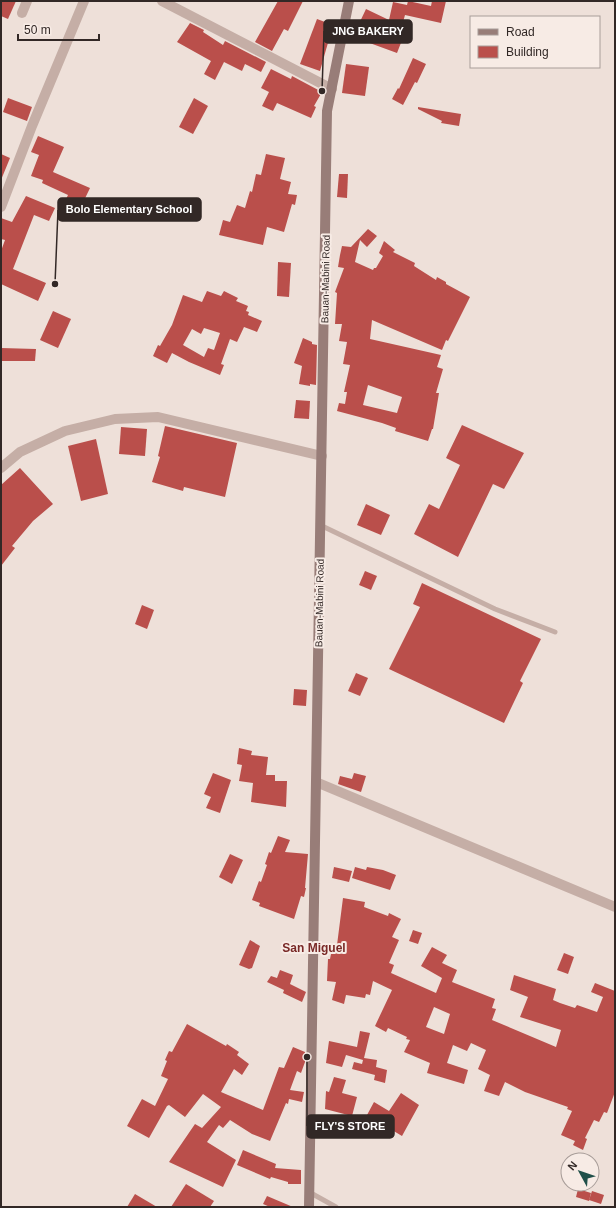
<svg xmlns="http://www.w3.org/2000/svg" width="616" height="1208" font-family="Arial,sans-serif">
	<style>
		.building { fill: #ba4f4b; fill-rule: evenodd }
		.lines { fill: none; stroke-linecap: round; stroke-linejoin: round }
		.service { stroke: #c5aea6; stroke-width: 5 }
		.minor { stroke: #c5aea6; stroke-width: 10 }
		.tertiary { stroke: #c5aea6; stroke-width: 10 }
		.secondary { stroke: #987d78; stroke-width: 10 }
		.labels { text-anchor: middle; stroke-width: 4; stroke-linejoin: round; paint-order: stroke }
		.street-label { font-size: 10px; fill: #322826; stroke: #f7ebe5 }
		.quarter-label { font-size: 12px; font-weight: bold; fill: #792927; stroke: #f7ebe5 }
		.leader { fill: none; stroke: #322826; stroke-width: 1.5 }
		.callout-dot { fill: #322826; stroke: #f7ebe5; stroke-width: 1.5 }
		.callout { fill: #322826; stroke: #322826; stroke-width: 1.5 }
		.callout-label { font-size: 11px; text-anchor: middle; font-weight: bold; fill: #fff }
	</style>
	<rect width="100%" height="100%" fill="#eee0d9"/>
	<!-- building -->
	<g class="building">
		<path d="M1 1H16L8 19 1 16Z"/>
		<path d="M278 1H303L288 31 284 29 272 51 255 42Z"/>
		<path d="M408 1 431 6 432 1H446L441 23 405 15 400 33 404 35 397 53 356 38V36L349 33 351 25 357 28 366 9 389 20 393 2 407 5Z"/>
		<path d="M317 19 333 25 320 71 300 64Z"/>
		<path d="M190 23 204 30 203 32 223 45 225 41 266 62 261 72 245 64 242 71 224 62 215 80 204 74 211 61 177 42Z"/>
		<path d="M413 58 426 64 417 83 415 82 403 105 392 99 398 88 399 89Z"/>
		<path d="M346 64 369 67 365 96 342 93Z"/>
		<path d="M271 69 291 79 292 76 322 92 314 106 316 107 311 118 277 103 273 111 262 106 269 92 261 88Z"/>
		<path d="M8 98 32 107 27 121 3 112Z"/>
		<path d="M194 98 208 106 193 134 179 127Z"/>
		<path d="M418 107 461 114 459 126 441 123 442 121 418 109Z"/>
		<path d="M38 136 64 147 53 172 90 188 77 215 62 207 68 195 42 183 43 180 31 176 39 155 31 152Z"/>
		<path d="M1 154 10 158 1 180Z"/>
		<path d="M266 154 285 158 280 179 291 182 288 194 297 195 295 205 292 204 284 232 267 227 263 245 219 235 223 220 230 222 237 205 245 208 250 191 252 192 256 174 261 175Z"/>
		<path d="M339 174H348L347 198 337 197Z"/>
		<path d="M26 196 55 208 49 221 34 215 13 269 46 283 38 301 1 284V251L5 240 1 239V218L12 222Z"/>
		<path d="M368 229 377 236 367 247 360 240 355 262 373 270 374 268H376L383 256 379 253 384 241 395 250 393 252 415 263 414 266 436 280 437 277 446 282V284L470 297 448 341 446 340 442 350 372 320 370 339 441 355 437 367 443 369 436 393H439L433 429H432L428 441 395 431 396 428 382 423 337 411 339 403 345 404 347 392H344L350 365 343 364 347 342 339 341 342 324H335L337 293 335 292 344 268 338 267 340 255 342 246 351 247ZM368 385 402 397 397 413 363 405Z"/>
		<path d="M278 262 291 263 289 297 277 296Z"/>
		<path d="M207 291 221 296 224 291 238 298 236 301 248 306 246 311 249 312 248 315 262 321 257 332 244 327 237 342 230 339 221 364 224 365 220 375 189 362 172 353 167 363 153 356 158 345 160 346 172 325 183 295 202 302ZM204 328 220 333 214 350 208 348 204 357 183 345 192 329 201 334Z"/>
		<path d="M53 311 71 319 58 348 40 340Z"/>
		<path d="M303 338 312 342V344L317 345 316 385 310 384V386L299 384 302 366 294 363Z"/>
		<path d="M1 348 36 349 35 361H1Z"/>
		<path d="M296 400 310 401 309 419 294 418Z"/>
		<path d="M462 425 524 453 504 489 493 484 458 557 414 534 429 504 439 509 460 465 446 458Z"/>
		<path d="M165 426 237 443 225 497 184 487 183 491 152 482 160 457 158 456Z"/>
		<path d="M121 427 147 429 145 456 119 454Z"/>
		<path d="M96 439 108 494 81 501 68 446Z"/>
		<path d="M20 468 53 504 33 521 12 546 15 548 1 566V485Z"/>
		<path d="M366 504 390 515 381 535 357 525Z"/>
		<path d="M365 571 377 576 371 590 359 585Z"/>
		<path d="M422 583 541 639 520 681 523 683 504 723 389 669 420 607 413 604Z"/>
		<path d="M142 605 154 610 147 629 135 624Z"/>
		<path d="M356 673 368 678 360 696 348 691Z"/>
		<path d="M294 689 307 690 306 706 293 705Z"/>
		<path d="M239 748 252 751 251 755 268 757 266 775H275V781H287L286 807 251 802 253 783 239 781 242 765 237 764Z"/>
		<path d="M213 773 231 780 220 813 206 808 211 797 204 794Z"/>
		<path d="M354 773 366 776 361 792 338 784 340 776 352 779Z"/>
		<path d="M278 836 290 840 285 852 308 854 305 888H306L304 897 301 896 294 919 259 906 260 903 252 900 259 881 261 882 267 865 265 864 269 852 271 853Z"/>
		<path d="M230 854 243 860 232 884 219 877Z"/>
		<path d="M334 867 352 871 349 882 332 878Z"/>
		<path d="M355 867 366 870 367 867 383 870 396 875 390 890 352 878Z"/>
		<path d="M343 898 365 902 364 907 388 916 389 913 401 919 392 937 399 940 389 963 394 965 391 973 436 993 442 978 421 966 432 947 447 955 442 963 457 970 452 982 495 999 492 1008 496 1009 492 1020 556 1047 561 1030 520 1017 528 997 510 990 514 975 556 989 553 1000 560 1003 575 1008 577 1005 597 1012 603 997 591 992 595 983 615 991V1092L607 1113 604 1112 599 1122 594 1120 585 1138 587 1139 583 1150 573 1145 575 1141 561 1135 572 1111 567 1109 568 1107 525 1092 505 1082 499 1096 484 1091 490 1075 478 1069 486 1050 471 1043 467 1051 453 1045 447 1063 468 1070 464 1084 427 1073 430 1063 404 1052 410 1040 406 1039 407 1037 388 1028 386 1032 375 1026 392 990 373 981 370 995 366 994 365 998 346 995 344 1004 332 1000 336 982 327 981 328 959H330L333 944 337 945ZM434 1007 450 1014 444 1034 426 1027Z"/>
		<path d="M413 930 422 933 418 944 409 941Z"/>
		<path d="M250 940 260 946 252 968 249 969 239 965Z"/>
		<path d="M564 953 574 957 568 974 557 970Z"/>
		<path d="M280 970 293 975 290 984 306 992 302 1002 283 993 284 990 267 982 271 976 277 978Z"/>
		<path d="M187 1024 226 1046 227 1044 239 1052 237 1055 249 1064 242 1075 234 1069 221 1092 263 1110 279 1067 284 1068 293 1047 305 1052V1062L301 1073 297 1071 290 1090 304 1092 302 1102 289 1099 288 1104 286 1103 270 1141 252 1134 230 1120 223 1128 219 1125 207 1142 236 1160 223 1187 169 1162 195 1124 202 1128 221 1107 203 1094 185 1117 169 1105 167 1106 149 1138 127 1126 142 1099 155 1106 168 1079 161 1076 167 1061 165 1060 169 1051 172 1052Z"/>
		<path d="M360 1031 370 1033 364 1058 377 1060 376 1067 387 1070 385 1083 374 1080 375 1075 352 1069 354 1062 362 1064 363 1060 346 1055 342 1067 326 1063 329 1041 357 1047Z"/>
		<path d="M334 1077 346 1080 342 1093 357 1097 352 1116 325 1109 326 1091 329 1092Z"/>
		<path d="M401 1093 419 1105 402 1136 367 1115 374 1102 389 1111Z"/>
		<path d="M243 1150 276 1164 275 1168 301 1170V1184H288V1182L271 1177 270 1179 237 1165Z"/>
		<path d="M186 1184 214 1201 210 1207H171Z"/>
		<path d="M578 1189 591 1193 589 1201 576 1197Z"/>
		<path d="M592 1191 604 1195 601 1204 589 1200Z"/>
		<path d="M135 1194 157 1207H127Z"/>
		<path d="M267 1196 293 1207H270L263 1204Z"/>
	</g>
	<g class="lines">
		<!-- service -->
		<g class="service">
			<path d="M320 525 495 609 555 632"/>
			<path d="M309 1192 336 1207"/>
		</g>
		<!-- minor -->
		<g class="minor">
			<path d="M22 13 27 1"/>
			<path d="M1 207 32 126 84 1"/>
			<path d="M1 468 20 452 65 431 115 419 158 417 322 456"/>
			<path d="M316 782 615 907"/>
		</g>
		<!-- tertiary -->
		<path class="tertiary" d="M162 1 332 89"/>
		<!-- secondary -->
		<path class="secondary" d="M309 1207 327 111 349 1"/>
	</g>
	<g class="labels">
		<!-- street labels -->
		<g class="street-label">
			<text transform="translate(325 279) rotate(-89)" y="4">Bauan-Mabini Road</text>
			<text transform="translate(319 603) rotate(-89)" y="4">Bauan-Mabini Road</text>
		</g>
		<!-- quarter labels -->
		<g class="quarter-label">
			<text x="314" y="952">San Miguel</text>
		</g>
	</g>
	<!-- callouts -->
	<path class="leader" d="M322 91L324 31M55 284L58 210M307 1057L307 1126"/>
	<g class="callout-dot">
		<circle cx="322" cy="91" r="4"/>
		<circle cx="55" cy="284" r="4"/>
		<circle cx="307" cy="1057" r="4"/>
	</g>
	<g class="callout">
		<rect x="324" y="20" width="88" height="23" rx="4"/>
		<rect x="58" y="198" width="143" height="23" rx="4"/>
		<rect x="307" y="1115" width="87" height="23" rx="4"/>
	</g>
	<g class="callout-label">
		<text x="368" y="35">JNG BAKERY</text>
		<text x="129" y="213">Bolo Elementary School</text>
		<text x="350" y="1130">FLY'S STORE</text>
	</g>
	<!-- border -->
	<rect width="616" height="1208" fill="none" stroke="#322826" stroke-width="4"/>
	<!-- legend -->
	<rect x="470" y="16" width="130" height="52" fill="#f7ebe5" stroke="#a89d99"/>
	<rect x="478" y="29" width="20" height="6" fill="#987d78" stroke="#a89d99"/>
	<text x="506" y="36" font-size="12" fill="#322826">Road</text>
	<rect x="478" y="46" width="20" height="12" fill="#ba4f4b" stroke="#a89d99"/>
	<text x="506" y="56" font-size="12" fill="#322826">Building</text>
	<!-- north arrow -->
	<g transform="translate(580 1172) rotate(310)"><circle r="19" fill="#f7ebe5" stroke="#a89d99"/>
	<path d="M0-3L7 15L0 10L-7 15Z" fill="#204f49"/>
	<text y="-6" font-size="11" font-weight="bold" text-anchor="middle" fill="#322826">N</text>
	</g>
	<!-- scale -->
	<path d="M18 34v6h81v-6" fill="none" stroke="#322826" stroke-width="2"/>
	<text x="24" y="34" font-size="12" fill="#322826" stroke="#f7ebe5" stroke-width="3" paint-order="stroke">50 m</text>
</svg>
